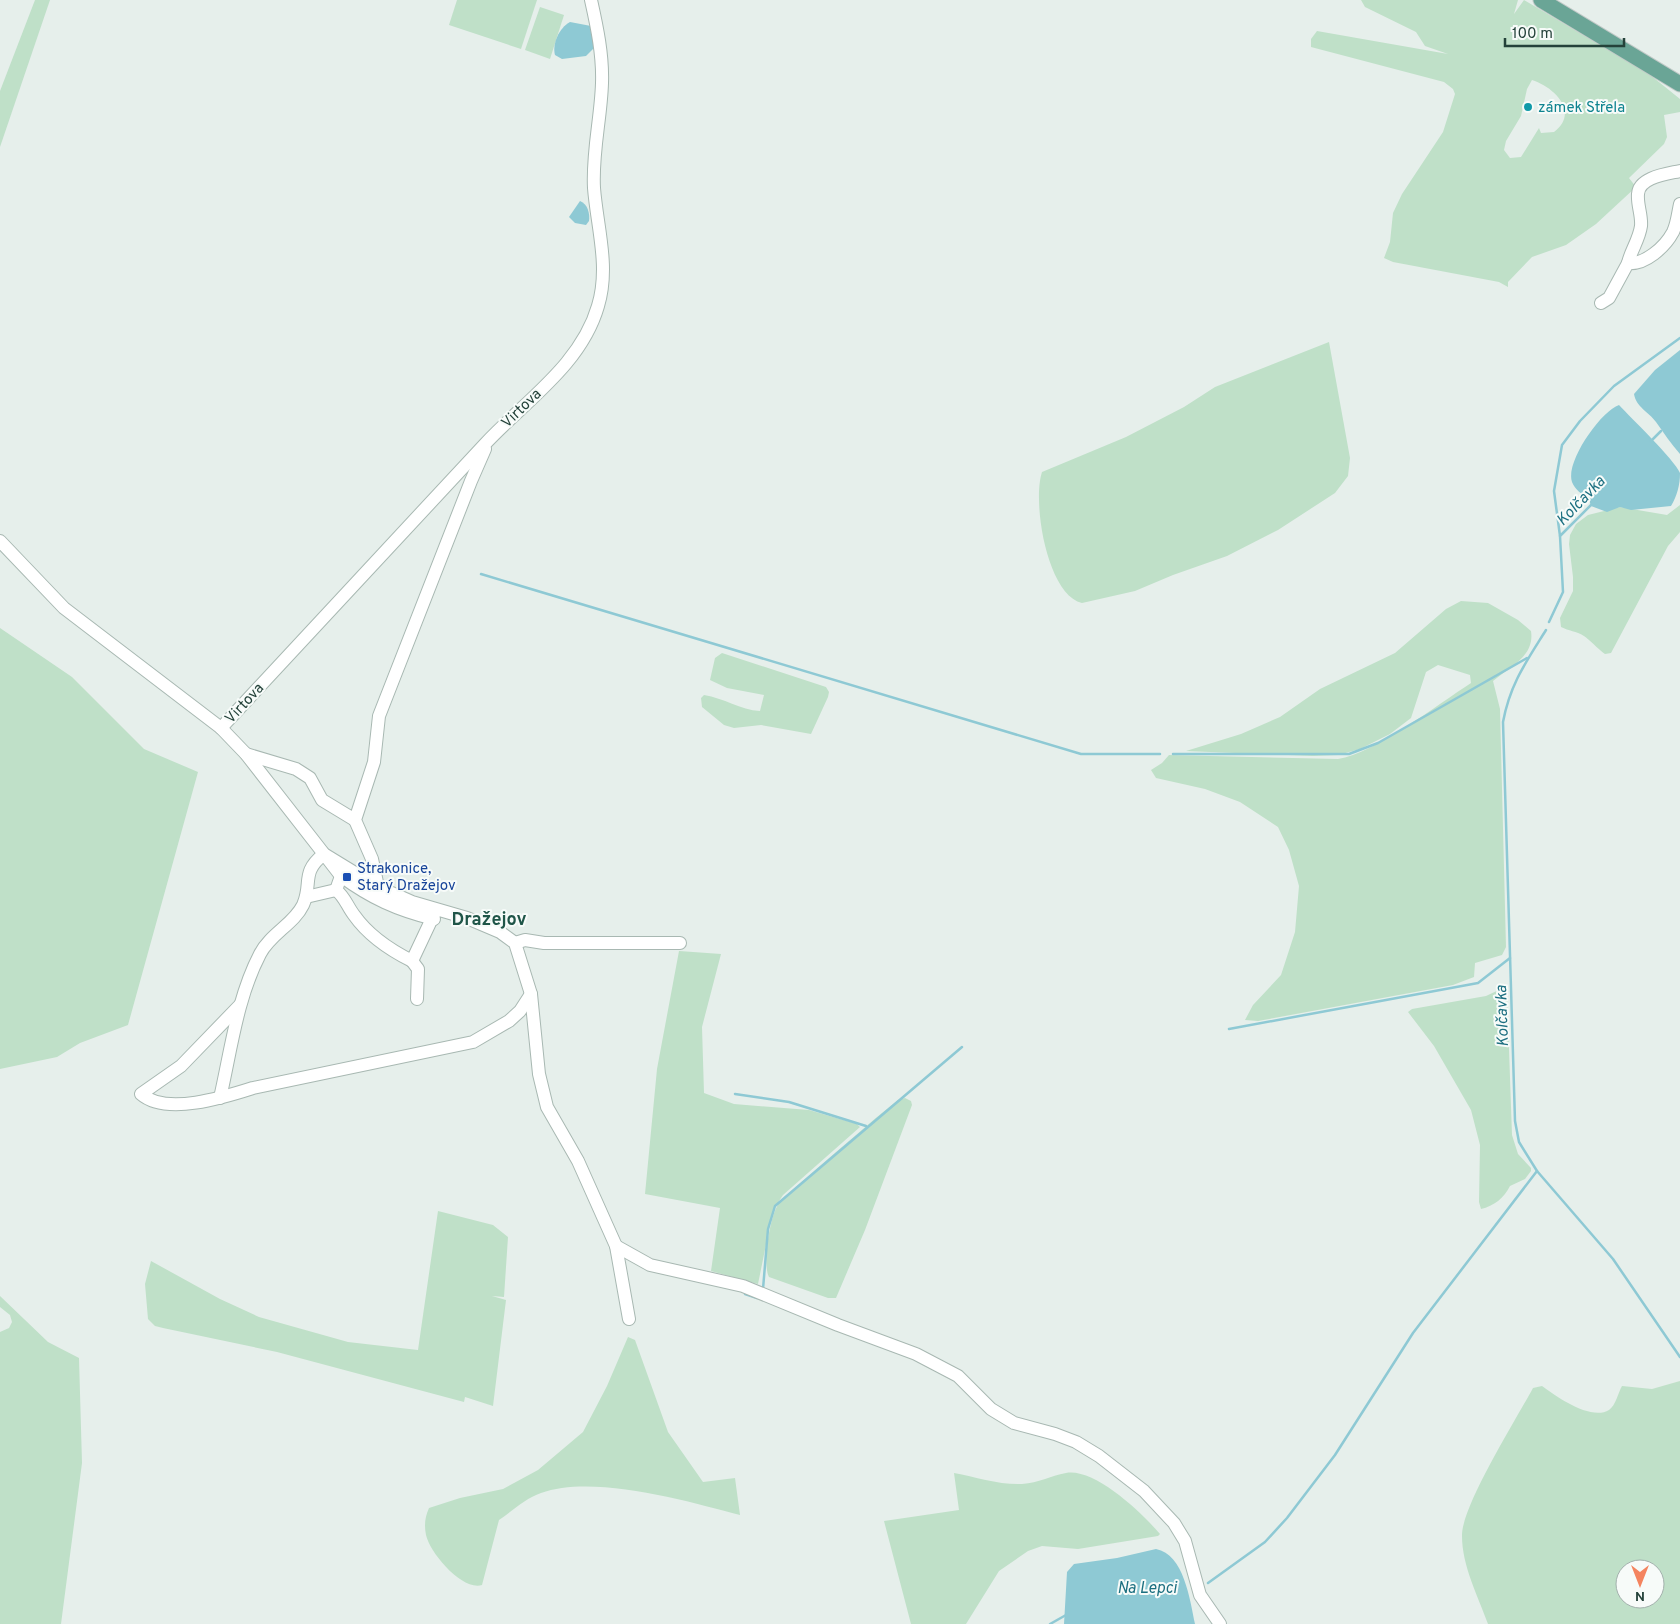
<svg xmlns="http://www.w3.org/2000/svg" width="1680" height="1624" font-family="Overpass,sans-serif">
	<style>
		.green { fill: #bfe0c8; fill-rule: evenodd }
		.water { fill: #8ec9d4 }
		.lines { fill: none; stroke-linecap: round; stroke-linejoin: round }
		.stream { stroke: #8ec9d4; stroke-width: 2.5 }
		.minor-casing { stroke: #a8b8b2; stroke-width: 14 }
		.major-casing { stroke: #c2cac8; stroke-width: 17 }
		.minor { stroke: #fff; stroke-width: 12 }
		.major { stroke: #6aa596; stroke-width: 15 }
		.culture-dot { fill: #0f9aa8; stroke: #f7fbf9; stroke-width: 2 }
		.transit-dot { fill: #1a4fb4; stroke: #f7fbf9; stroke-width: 2 }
		.labels { text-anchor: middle; stroke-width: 4; stroke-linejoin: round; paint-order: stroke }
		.culture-label { font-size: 15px; fill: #0d838f; stroke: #f7fbf9; text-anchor: start }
		.street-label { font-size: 15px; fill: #24423a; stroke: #f7fbf9 }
		.transit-label { font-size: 15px; fill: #164399; stroke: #f7fbf9; text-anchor: start }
		.water-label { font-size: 16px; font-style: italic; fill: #1c6f80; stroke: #f7fbf9 }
		.quarter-label { font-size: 18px; font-weight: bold; fill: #1f5548; stroke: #f7fbf9 }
	</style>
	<rect width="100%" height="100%" fill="#e6efeb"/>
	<!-- green -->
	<g class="green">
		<path d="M35 0H50L0 147V91Z"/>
		<path d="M457 0H537L521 49 449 25Z"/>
		<path d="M1361 0H1518L1514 14 1524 0 1649 74 1680 99V112L1664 115 1667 137 1664 144 1629 178 1636 187 1596 224 1566 245 1532 257 1508 282V287L1499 282 1393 262 1384 258 1390 242 1393 213 1402 194 1443 132 1455 94 1453 89 1444 82 1311 47V39L1317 31 1448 54 1425 46 1416 32 1365 7ZM1532 80C1554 87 1580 112 1554 132L1541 133 1539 128 1521 157 1510 158 1504 150 1506 141 1521 116 1527 89Z"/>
		<path d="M540 7 564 15 550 59 525 50Z"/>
		<path d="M1329 342 1350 458 1348 476 1335 493 1278 530 1227 556 1173 575 1135 591 1082 603C1047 595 1032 502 1042 472L1126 437 1184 407 1215 387Z"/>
		<path d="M1680 505V532L1668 546 1611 653 1605 654C1598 649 1589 639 1584 636 1576 631 1569 631 1561 627L1560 618 1573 591V577L1569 544 1570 535 1576 524 1588 515 1620 507 1667 515Z"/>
		<path d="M1461 601 1488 603 1518 620 1531 631C1535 656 1510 667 1493 681L1500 709 1506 947 1502 955 1475 963 1474 977 1453 985 1258 1021 1245 1020 1253 1005 1281 975 1295 932 1299 886 1289 850 1278 827 1240 802 1205 789 1156 778 1151 770 1162 763 1169 755 1338 759C1375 753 1437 705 1471 683L1470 675 1438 665 1426 672 1411 718 1390 734 1360 749 1338 755 1313 756 1186 751 1241 734 1280 717 1320 689 1395 653 1446 609Z"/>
		<path d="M0 628 72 677 144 749 198 772 128 1025 80 1043 57 1057 0 1069Z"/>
		<path d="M722 653 826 687 829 692 828 697 811 734 761 725 734 728 724 725 702 707 701 698 704 695C724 698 740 710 760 711L764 695 727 688 710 680 715 658Z"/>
		<path d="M679 951 721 954 702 1027 704 1093 734 1104 809 1110 857 1124 860 1127 783 1195 773 1210 758 1284 711 1271 720 1208 645 1194 657 1069Z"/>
		<path d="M1503 988 1507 991 1512 1135 1518 1154 1531 1168V1171L1525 1179 1510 1186C1504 1198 1494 1206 1481 1209L1479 1202 1480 1145 1471 1110 1434 1046 1408 1012 1412 1009 1486 996Z"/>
		<path d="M905 1098 911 1101 912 1105 865 1230 836 1298H828L769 1277C762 1264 770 1215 779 1203 789 1192 802 1182 813 1172 841 1148 869 1123 898 1100Z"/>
		<path d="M438 1211 493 1225 508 1237 504 1297 492 1296 506 1300 493 1406 465 1397 464 1402 277 1352 163 1328 155 1326 148 1319 145 1284 151 1261 220 1299 259 1317 348 1342 418 1350Z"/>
		<path d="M0 1296 48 1342 79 1358 82 1463 61 1624H0V1332L9 1328 12 1322 10 1315 0 1307Z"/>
		<path d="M628 1337 635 1340 668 1432 703 1482 735 1478 740 1515C687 1501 593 1474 541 1493 526 1498 512 1511 499 1520L482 1585C462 1591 430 1553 426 1535 424 1525 425 1517 429 1508L460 1498 503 1489 538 1470 583 1432 607 1386Z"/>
		<path d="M1680 1381V1624H1488C1478 1596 1462 1566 1462 1536 1461 1507 1517 1418 1533 1388L1542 1386C1557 1397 1591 1421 1609 1410 1616 1405 1618 1393 1622 1386L1652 1389ZM1625 1569H1655V1599H1625Z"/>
		<path d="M954 1473C976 1477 999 1485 1022 1484 1039 1483 1050 1476 1066 1473 1095 1468 1142 1513 1160 1534L1158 1536 1078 1549 1042 1546 1028 1551 999 1571 966 1624H911L884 1521 959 1510Z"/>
	</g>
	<!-- water -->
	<g class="water">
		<path d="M570 22 591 26 595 47 586 56 562 59 555 55C552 44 559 28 570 22Z"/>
		<path d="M580 201C588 204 590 214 589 221L586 225 575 223 569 217Z"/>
		<path d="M1680 350V454C1671 444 1664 433 1656 422 1649 412 1636 407 1634 394L1655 370Z"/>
		<path d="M1619 405C1631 418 1674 459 1680 473 1680 485 1677 496 1671 506L1631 510 1620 507 1607 512 1591 506 1589 499C1582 494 1575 490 1572 482 1565 462 1601 411 1619 405Z"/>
		<path d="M1156 1549C1184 1554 1190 1600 1195 1624H1064L1067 1572 1074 1564 1117 1558Z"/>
	</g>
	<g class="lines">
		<!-- stream -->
		<g class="stream">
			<path d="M1651 441 1661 431"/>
			<path d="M1560 536 1554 491 1562 445 1580 421 1614 386 1680 338"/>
			<path d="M481 574 1081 754H1160"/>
			<path d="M1549 622 1563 592 1560 536 1593 503"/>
			<path d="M1546 630C1526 662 1510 684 1503 722L1515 1121 1519 1142 1537 1171 1613 1259 1680 1357"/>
			<path d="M1173 754H1349L1378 743 1527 658"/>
			<path d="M1229 1029 1478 983 1510 958"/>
			<path d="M735 1094 789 1102 866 1126"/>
			<path d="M763 1289 768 1229 775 1206 962 1047"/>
			<path d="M745 1294 757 1298"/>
			<path d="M1208 1583 1265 1542 1287 1518 1335 1455 1413 1333 1537 1171"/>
			<path d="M1050 1624 1066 1615"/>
		</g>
		<!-- minor casing -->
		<g class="minor-casing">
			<g id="minor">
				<path d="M1628 263C1631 250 1639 240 1641 226 1642 215 1637 205 1638 194 1639 177 1667 174 1680 171"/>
				<path d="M1601 303 1609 298 1628 263C1645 265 1665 247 1673 232 1677 224 1678 213 1680 204"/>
				<path d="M0 541 64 608 221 728 246 754 324 854 378 887 412 902 467 918 500 932 515 943 531 994 539 1074 547 1107 578 1161 616 1246 629 1319"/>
				<path d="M221 728C309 633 397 539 485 444 525 401 581 365 598 306 610 267 597 227 594 188 592 152 601 118 602 83 603 55 597 27 591 0"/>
				<path d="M246 754 296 769 310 778 322 800 355 820"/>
				<path d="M378 887 372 859 355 820 374 762 379 716 471 481 485 449"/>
				<path d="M336 890C345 897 347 906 354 915 368 935 390 950 412 961L436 910"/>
				<path d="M306 897 336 890 341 876C371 898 397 910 434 919"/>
				<path d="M515 943 525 940 544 943H680"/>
				<path d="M412 961 418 969 417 999"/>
				<path d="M240 1005 181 1066 141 1094C166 1116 225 1097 253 1088L473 1042 509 1021 520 1011 531 994"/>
				<path d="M220 1098C231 1050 237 998 260 954 270 934 294 924 303 905 313 883 300 873 324 854L341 876"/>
				<path d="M616 1246 650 1265 743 1286 838 1325 916 1354 958 1376 991 1409 1014 1423 1055 1434 1076 1442 1099 1456 1144 1491 1174 1523 1185 1541 1200 1595 1220 1624"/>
			</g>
		</g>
		<!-- major casing -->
		<g class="major-casing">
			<path id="major" d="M1541 0 1680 84"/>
		</g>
		<!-- minor -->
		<use href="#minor" class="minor"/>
		<!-- major -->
		<use href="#major" class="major"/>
	</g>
	<!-- markers -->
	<circle class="culture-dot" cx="1528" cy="107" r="5"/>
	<rect class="transit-dot" x="342" y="872" width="10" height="10" rx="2.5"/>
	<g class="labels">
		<!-- culture labels -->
		<g class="culture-label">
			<text x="1538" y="112">zámek Střela</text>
		</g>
		<!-- street labels -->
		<g class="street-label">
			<text transform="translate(521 408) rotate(-44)" y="5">Virtova</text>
			<text transform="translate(244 703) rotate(-47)" y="5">Virtova</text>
		</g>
		<!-- transit labels -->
		<g class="transit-label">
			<text x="357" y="873">Strakonice,<tspan x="357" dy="17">Starý Dražejov</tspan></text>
		</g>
		<!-- water labels -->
		<g class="water-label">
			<text transform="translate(1580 500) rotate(-46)" y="6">Kolčavka</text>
			<text transform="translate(1501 1016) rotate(-92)" y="6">Kolčavka</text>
			<text x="1147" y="1593">Na Lepci</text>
		</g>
		<!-- quarter labels -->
		<g class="quarter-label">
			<text x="489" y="925">Dražejov</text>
		</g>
	</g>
	<!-- north arrow -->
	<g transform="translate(1640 1584) rotate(180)"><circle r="24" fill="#f7fbf9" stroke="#a3b1ad"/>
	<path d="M0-4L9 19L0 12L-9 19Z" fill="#f4845f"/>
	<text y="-8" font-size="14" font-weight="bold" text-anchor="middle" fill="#24423a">N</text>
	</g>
	<!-- scale -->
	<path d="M1505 38v8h119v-8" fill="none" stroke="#24423a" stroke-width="2.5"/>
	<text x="1512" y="38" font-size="15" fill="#24423a" stroke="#f7fbf9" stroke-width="4" paint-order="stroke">100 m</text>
</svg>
